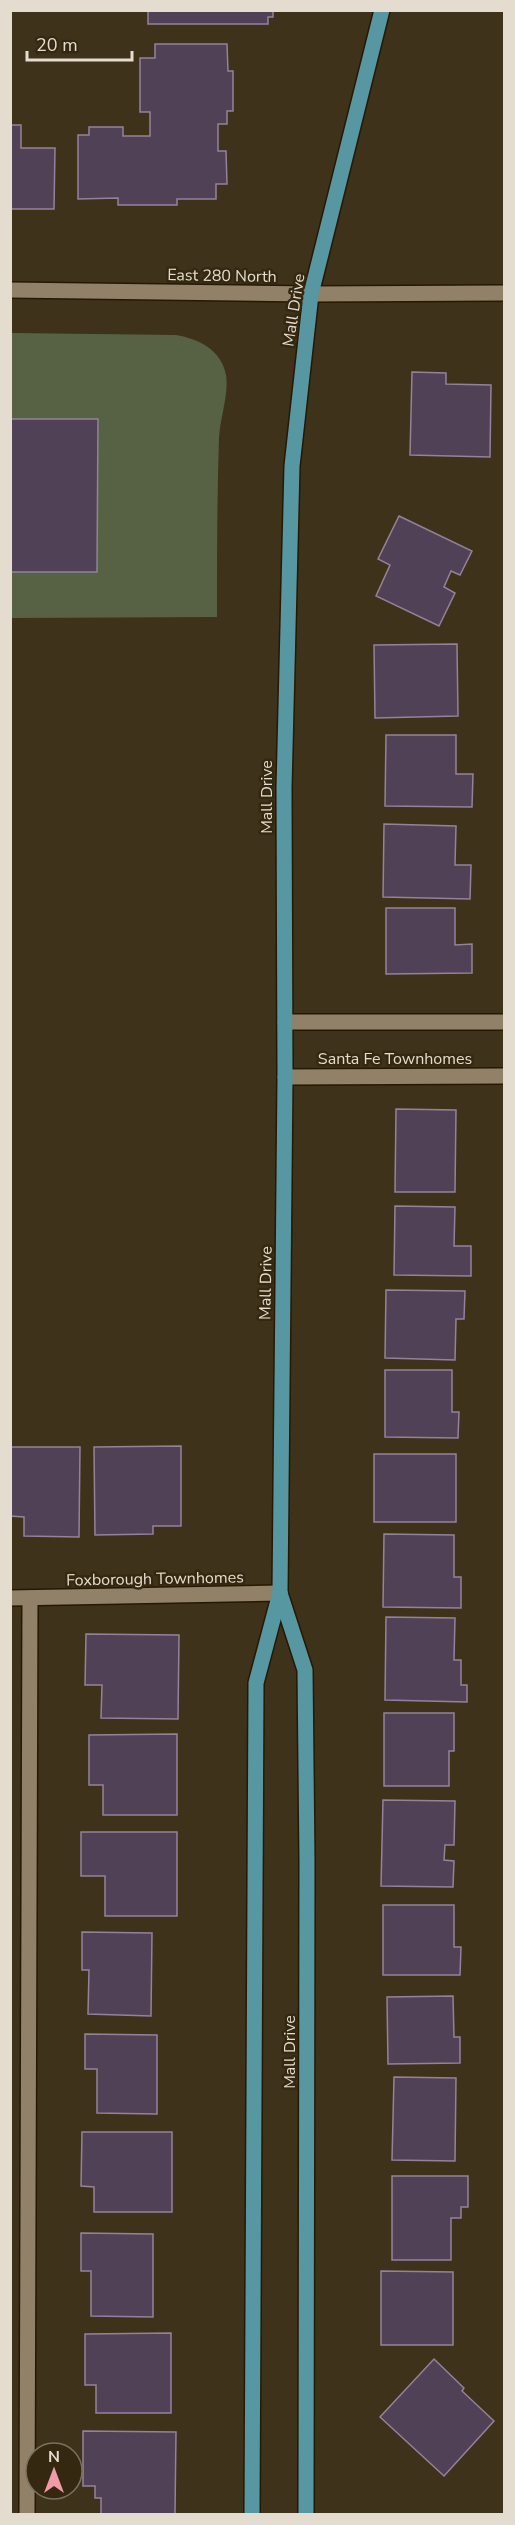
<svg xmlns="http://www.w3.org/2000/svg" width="515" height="2525" font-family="'Nunito Sans',sans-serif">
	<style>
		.green { fill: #576245 }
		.building { fill: #514156; stroke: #94829a; stroke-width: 1.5 }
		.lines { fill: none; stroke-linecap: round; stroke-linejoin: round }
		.minor-casing { stroke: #261904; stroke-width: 18 }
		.major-casing { stroke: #261904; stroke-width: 18 }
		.minor { stroke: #908168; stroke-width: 15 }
		.major { stroke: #5697a2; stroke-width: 15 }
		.labels { text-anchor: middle; stroke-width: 5; stroke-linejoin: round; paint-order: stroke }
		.street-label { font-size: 16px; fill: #e4dcce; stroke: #352811 }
	</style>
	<rect width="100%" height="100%" fill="#3f321b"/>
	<!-- green -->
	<path class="green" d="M11 333 176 335C198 339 221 349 226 375 229 394 220 418 219 438 217 498 217 558 217 617L11 618V572L97 571 98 420 11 419Z"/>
	<!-- building -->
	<g class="building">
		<path d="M148 10H273V17H268V24H148Z"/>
		<path d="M155 44H227L228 71H233V111H227V124H218V151H226L227 184H216V199H177V205H118V198L78 199V135H89V127H123V136H150V112H140V58H155Z"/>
		<path d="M10 125H21V148H55L54 209H10Z"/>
		<path d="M412 372 446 373V384L491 385 490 457 410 455Z"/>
		<path d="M10 419H98L97 572H10Z"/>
		<path d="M399 516 472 551 460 575 451 571 444 587 455 593 439 626 376 596 390 565 378 559Z"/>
		<path d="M457 644 458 716 375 718 374 645Z"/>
		<path d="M386 735H456V774H473L472 807 385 806Z"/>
		<path d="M384 824 456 826 455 865H471L470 899 383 897Z"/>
		<path d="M386 908H455V945L472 944V973L386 974Z"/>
		<path d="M396 1109 456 1110 455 1192H395Z"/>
		<path d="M395 1206 455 1207 454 1246H471V1276L394 1275Z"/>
		<path d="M386 1290 465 1291 464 1319H456L455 1360 385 1358Z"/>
		<path d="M385 1370H452V1412H459L458 1438 385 1437Z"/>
		<path d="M181 1446V1526H153V1534L95 1535 94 1447Z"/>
		<path d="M10 1447H80L79 1537 24 1536V1517L10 1516Z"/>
		<rect x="374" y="1454" width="82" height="68"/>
		<path d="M384 1534 454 1535V1577H461V1608L383 1607Z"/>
		<path d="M386 1617 455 1618 454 1660H461V1685H467V1702L385 1700Z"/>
		<path d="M86 1634 179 1635 178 1719 101 1718 102 1685H85Z"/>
		<path d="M384 1713H454V1751H449V1786H384Z"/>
		<path d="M177 1734V1815H103V1785H89V1735Z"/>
		<path d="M383 1800 455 1801 454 1845H445L444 1860 454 1861 453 1887 381 1886Z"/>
		<path d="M81 1832H177V1916H105V1876H81Z"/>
		<path d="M383 1905H454V1947H461L460 1975H383Z"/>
		<path d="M82 1932 152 1933 151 2016 88 2014 89 1970H82Z"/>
		<path d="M453 1996 454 2037H460V2063L388 2064 387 1997Z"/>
		<path d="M85 2034 157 2035V2114L97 2113V2069H85Z"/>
		<path d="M394 2077 456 2078 455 2161 392 2160Z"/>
		<path d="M82 2132H172V2212H94V2187L81 2186Z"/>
		<path d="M392 2176H468V2207H461V2218H451V2260H392Z"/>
		<path d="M81 2233 153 2234V2317L91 2316V2271H81Z"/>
		<path d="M381 2271 453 2272V2345H381Z"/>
		<path d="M171 2333V2413H96V2385H85V2334Z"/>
		<path d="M434 2359 464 2388 462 2391 494 2421 444 2476 380 2417Z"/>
		<path d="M83 2431 176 2432 175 2514H101V2498H95V2486H83Z"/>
	</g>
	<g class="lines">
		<!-- minor casing -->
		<g class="minor-casing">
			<g id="minor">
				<path d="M10 290 311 294 504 293"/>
				<path d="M285 1022H504"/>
				<path d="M285 1077 504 1076"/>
				<path d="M10 1598 280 1593"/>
				<path d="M27 2514 30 1598"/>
			</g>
		</g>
		<!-- major casing -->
		<g class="major-casing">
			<g id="major">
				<path d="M280 1593 305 1670 307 1861 306 2514"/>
				<path d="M252 2514 256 1683 280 1593 285 1077 284 788 292 466 311 294 382 10"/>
			</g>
		</g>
		<!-- minor -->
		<use href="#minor" class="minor"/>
		<!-- major -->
		<use href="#major" class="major"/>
	</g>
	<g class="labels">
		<!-- street labels -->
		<g class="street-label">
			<text transform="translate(222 275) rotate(1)" y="6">East 280 North</text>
			<text transform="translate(293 310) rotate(-81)" y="6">Mall Drive</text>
			<text transform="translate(266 797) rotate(-90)" y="6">Mall Drive</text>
			<text x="395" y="1064">Santa Fe Townhomes</text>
			<text transform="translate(265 1283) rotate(-89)" y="6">Mall Drive</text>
			<text transform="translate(155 1578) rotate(-1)" y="6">Foxborough Townhomes</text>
			<text transform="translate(289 2052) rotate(-90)" y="6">Mall Drive</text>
		</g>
	</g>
	<!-- border -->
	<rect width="515" height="2525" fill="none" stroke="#e4dcce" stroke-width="24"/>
	<!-- north arrow -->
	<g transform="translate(54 2471)"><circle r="28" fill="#352811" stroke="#7b705d" stroke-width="1.5"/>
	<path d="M0-4.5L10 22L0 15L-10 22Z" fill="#f39aa8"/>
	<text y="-9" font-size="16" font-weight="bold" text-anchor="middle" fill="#e4dcce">N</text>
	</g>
	<!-- scale -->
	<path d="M27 51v9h105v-9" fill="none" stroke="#e4dcce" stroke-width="3"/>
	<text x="36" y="51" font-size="18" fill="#e4dcce" stroke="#352811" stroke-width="4.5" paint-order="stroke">20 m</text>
</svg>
